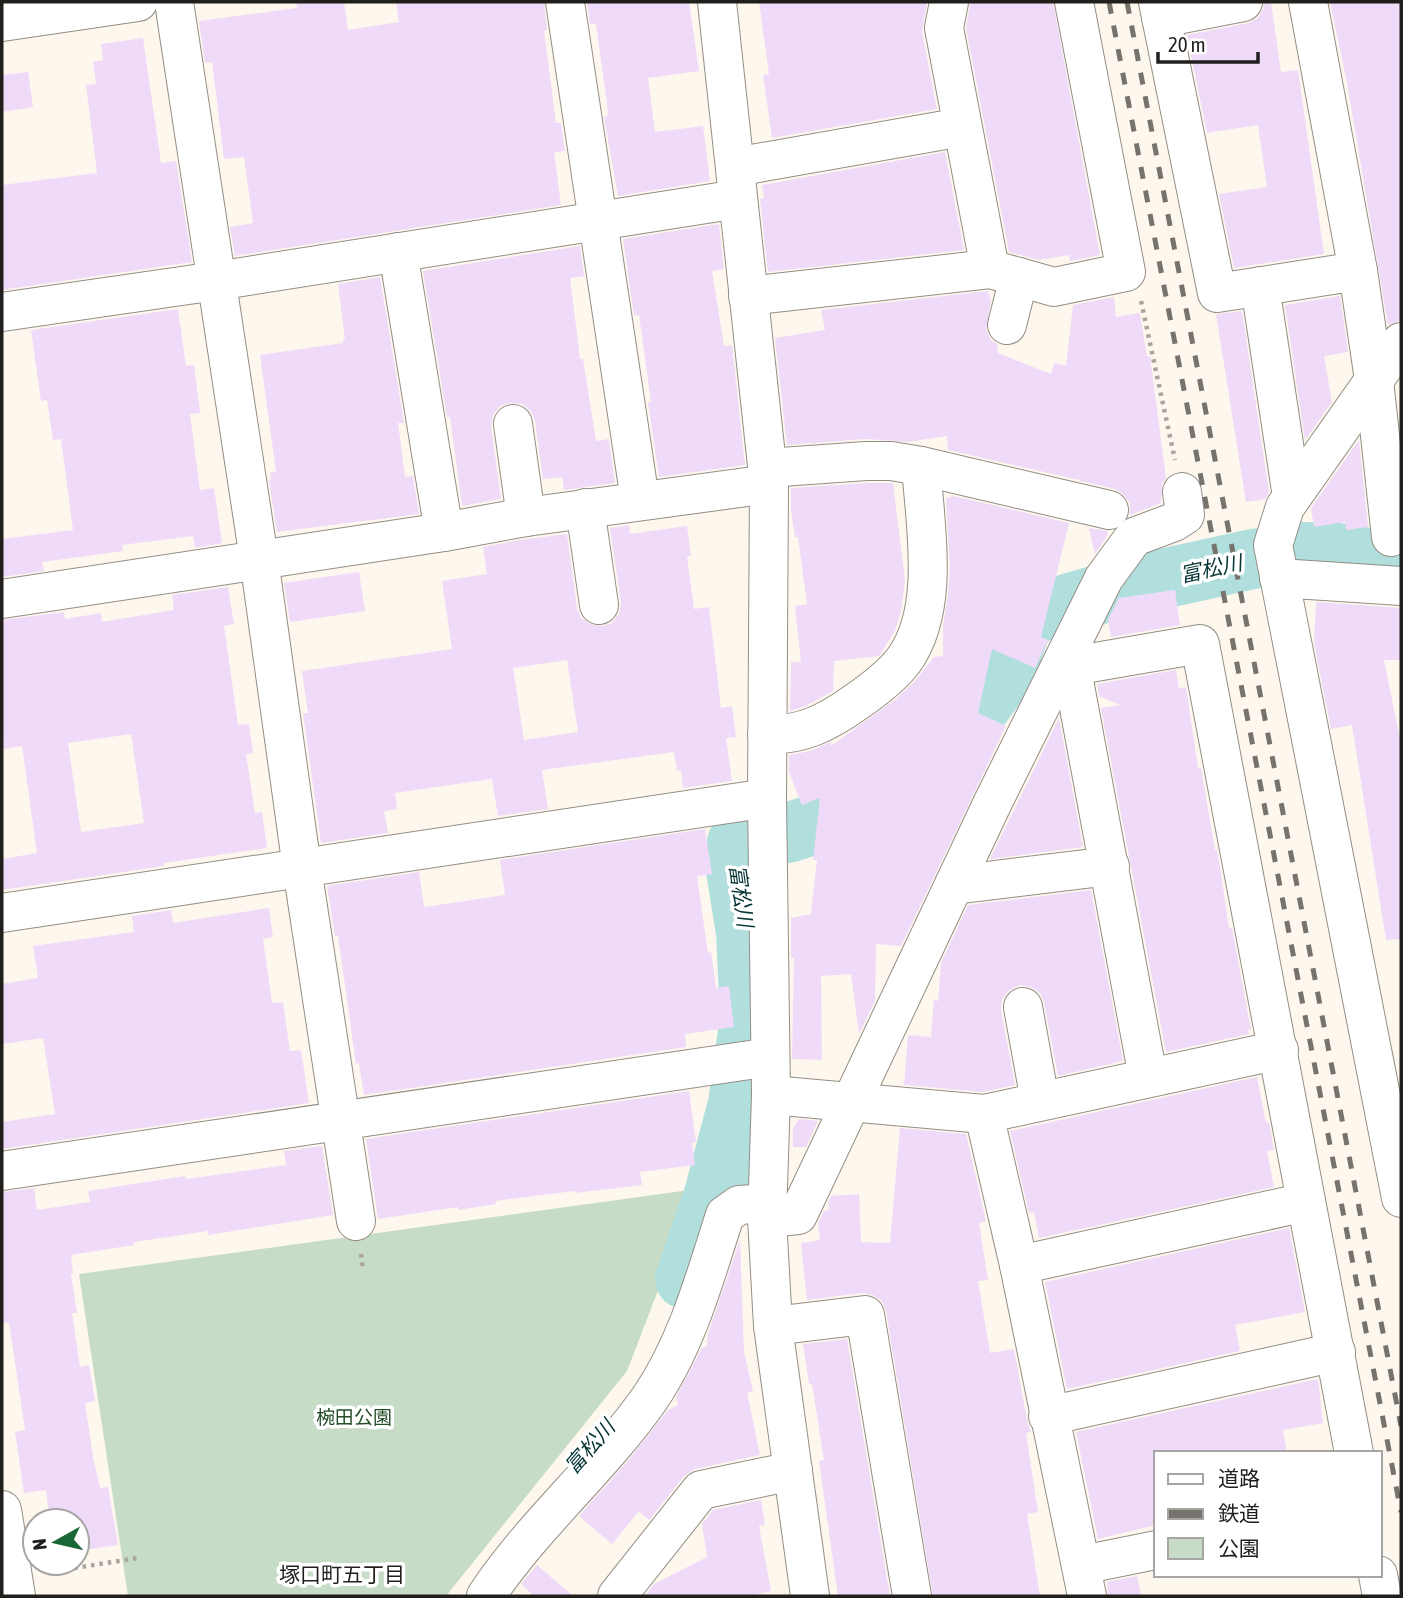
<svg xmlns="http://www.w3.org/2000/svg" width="1403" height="1598" font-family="'Asap Condensed','Noto Sans JP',sans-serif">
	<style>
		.green { fill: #c6dcc7 }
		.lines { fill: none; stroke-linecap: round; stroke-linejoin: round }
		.river { stroke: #b0dfde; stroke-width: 60 }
		.building { fill: #f0dafa; fill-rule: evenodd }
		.minor-casing { stroke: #938e85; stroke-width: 40 }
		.path { stroke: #a9a49d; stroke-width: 4.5; stroke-dasharray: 3.5 5; stroke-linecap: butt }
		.minor { stroke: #fff; stroke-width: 38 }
		.rail { stroke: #76736d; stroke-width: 5; stroke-dasharray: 12 12; stroke-linecap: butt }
		.labels { text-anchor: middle; stroke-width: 7; stroke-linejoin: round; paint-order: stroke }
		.park-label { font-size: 19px; fill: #234d27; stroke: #fff }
		.water-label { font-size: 21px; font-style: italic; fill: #073535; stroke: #fff }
		.neighbourhood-label { font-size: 21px; fill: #211f1c; stroke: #fff }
	</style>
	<rect width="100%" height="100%" fill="#fdf7ed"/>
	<!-- green -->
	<path class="green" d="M697 1189 627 1371 446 1596H128L79 1274Z"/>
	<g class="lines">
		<!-- river -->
		<path class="river" d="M685 1279 713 1198 738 1104 750 1017 746 932 734 858 737 843 791 832 835 817 876 797 910 771 974 715 1004 675 1021 627 1033 614 1121 588 1253 559 1296 552H1331L1401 563"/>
	</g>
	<!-- building -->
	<g class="building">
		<path d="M296 2H344L348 30 399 22 396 2H544L547 30 544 31 556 123H561L565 151 554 152 561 205 235 256 230 227 253 223 244 157 224 159 212 62 205 63 199 21 297 8Z"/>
		<path d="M587 2H689L699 71 648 78 655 132 703 126 710 181 618 196 604 117 608 116 607 103 596 24H590Z"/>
		<path d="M759 2H927L922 32 937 109 772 138 763 75 769 74Z"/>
		<path d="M978 2H1053L1100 255 1070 261 1069 255 1039 260 1009 252 966 28 970 3Z"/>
		<path d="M1264 2H1271L1281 72 1298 70 1324 254 1234 268 1219 194 1267 187 1258 125 1207 133 1187 35 1248 23 1258 18 1263 10Z"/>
		<path d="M1330 2H1401V320L1388 325 1347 83Z"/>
		<path d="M143 38 161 163 176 161 192 262 2 290V185L97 173 86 85 96 84 93 62 103 60 101 44Z"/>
		<path d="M28 72 33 107 2 112V75Z"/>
		<path d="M945 152 964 250 768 272 760 199 764 198 762 185Z"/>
		<path d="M719 224 724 269 712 271 724 346 732 345 745 465 659 477 648 402H651L639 315 634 316 623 239Z"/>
		<path d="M580 246 584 276 570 278 580 359H583L596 441 609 439 615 483 564 490 562 477 543 479 535 421 531 411 522 404 509 403 500 406 493 415 491 426 501 499 462 506 450 417H447L423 271Z"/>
		<path d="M380 277 404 423H398L405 477 413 476 419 514 277 532 269 480H271L270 473 276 472 260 355 343 343V340H345L338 284Z"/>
		<path d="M988 291 991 300 986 330 991 340 997 344 998 353 1051 374 1054 363 1066 366 1073 305 1114 297 1116 317 1140 313 1147 357 1150 356 1166 478 1162 484 1161 503 1130 515V503L1123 494 1115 489 1080 481V477L1079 480 948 450 947 436 908 442 866 439 787 445 775 338 825 330 821 310Z"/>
		<path d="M1340 296 1348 352 1324 356 1332 402 1305 440 1285 305Z"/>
		<path d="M178 309 186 366 194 365 200 413 190 414 200 490 214 488 222 543 195 548 193 536 122 545 123 551 42 562 44 571 2 577V539L73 530 61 439 53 440 47 400 41 401 31 330Z"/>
		<path d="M1242 311 1269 492 1265 499 1246 502 1216 314Z"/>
		<path d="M1359 440 1368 527 1346 530 1345 522 1314 527 1311 508Z"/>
		<path d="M867 483H893L905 580 901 611 895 631 879 656 834 661 833 691 806 706 790 711 791 662H801L795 606 807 604 798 537H795L791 510V488Z"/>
		<path d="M954 496 1069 523 1041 637 1048 640 1035 668 992 649 978 713 1006 726 901 946 876 944 875 1001 859 1034 851 974 821 976 822 1060 792 1059 794 958H791V918L811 914 817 860H813L820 798 802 805 789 772V755L810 751 831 742V746L896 699 915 681 934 657 943 656V626L948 595 950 567 946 498Z"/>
		<path d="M629 525 630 534 687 526 691 556H687L694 609 709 607 721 708 732 706 736 737 726 738 732 781 683 788 681 770 677 771 674 752 542 770 548 809 498 816 492 779 395 793 397 809 384 811 388 833 321 843 303 713H308L302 671 452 649 442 581 487 574 483 547 520 540 567 534 577 608 581 618 592 625 603 626 612 623 619 614 621 602 610 528ZM567 660 578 732 524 740 513 668Z"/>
		<path d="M1089 528 1108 531 1106 538 1095 554Z"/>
		<path d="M359 572 365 611 290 622 284 583Z"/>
		<path d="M228 587 234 624 224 626 238 725 249 724 253 753 246 754 255 813 262 812 267 848 164 863V866L2 890V859L37 853 22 746 4 749 2 733V620L64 612 65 619 101 613 102 622 174 610 172 595ZM131 734 144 823 81 832 68 743Z"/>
		<path d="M1175 590 1180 625 1111 637 1108 620 1119 598Z"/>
		<path d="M1316 602 1401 608V660H1384L1401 744V939L1386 940 1352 725 1331 729 1314 643Z"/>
		<path d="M1176 670 1179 689 1186 687 1198 768H1201L1215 850H1217L1221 873 1229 929 1232 928 1251 1030H1248L1249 1034 1166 1052 1101 708 1121 705 1099 696 1097 684Z"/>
		<path d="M1059 718 1083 847 990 859Z"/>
		<path d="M705 829 712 874 697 876 708 953 711 952 716 988 729 986 734 1027 685 1034 686 1047 364 1095 359 1063 356 1064 338 936H335L327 886 419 872 424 907 505 895 500 860Z"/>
		<path d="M1091 890 1123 1061 1058 1076 1044 1002 1040 993 1031 987 1020 985 1008 991 1002 1000 1001 1010 1015 1085 983 1092 904 1085 908 1035 931 1037 934 1000 938 1001 941 963 968 905Z"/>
		<path d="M269 908 273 937 263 939 272 1003 283 1002 290 1051 301 1050 309 1103 2 1149V1122L55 1114 43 1038 2 1044V984L38 978 33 946 134 932 132 916 171 910 173 923Z"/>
		<path d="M1257 1077 1266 1123 1269 1122 1274 1150 1267 1151 1274 1187 1039 1238 1034 1212 1029 1213 1010 1131Z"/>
		<path d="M689 1091 696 1142 692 1143 695 1165 640 1172 642 1185 575 1193 574 1191 495 1201 496 1204 458 1210V1207L378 1219 366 1139Z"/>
		<path d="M799 1119 818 1121 806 1147H793V1128Z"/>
		<path d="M900 1128 966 1134 986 1221 979 1223 988 1280 978 1281 990 1353 1014 1349 1027 1420 1031 1432 1026 1433 1038 1512 1027 1514 1040 1596H933L886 1311 882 1301 873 1295 862 1293 807 1300 801 1243 820 1240 818 1223 824 1211 829 1210 828 1203 831 1196 859 1194 861 1242 890 1243Z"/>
		<path d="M322 1146 333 1215 208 1235V1231L134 1242V1245L71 1255 73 1274H71L77 1313H72L80 1367 89 1365 95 1401 85 1403 93 1457 100 1488 108 1487 118 1545 77 1551V1517L50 1521 46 1490 24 1493 15 1432 25 1430 9 1322 2 1323V1192L34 1188 37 1210 90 1202 88 1191 185 1176 186 1179 286 1165 284 1151Z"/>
		<path d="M1289 1228 1305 1312 1235 1325 1240 1351 1067 1389 1045 1282Z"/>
		<path d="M740 1240 744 1352 753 1391 747 1393 760 1455 695 1469 684 1476 649 1520 639 1511 612 1544 579 1516 627 1462 668 1410 678 1405 676 1397 702 1348 707 1346 708 1334Z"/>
		<path d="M847 1339 890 1596H838L819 1461 824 1460 812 1384H809L803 1344Z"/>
		<path d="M1318 1379 1323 1423 1283 1430 1287 1453H1156V1525L1098 1539 1076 1432Z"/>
		<path d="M761 1500 765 1525 759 1526 771 1591 747 1596H645L654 1584 707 1557 702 1524 713 1510Z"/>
		<path d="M537 1565 573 1596H534L521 1584Z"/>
		<path d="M1137 1576 1141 1596H1108L1107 1582Z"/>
	</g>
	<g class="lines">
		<!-- minor casing -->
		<g class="minor-casing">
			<g id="minor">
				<path d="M174 2 259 559 302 868 356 1221"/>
				<path d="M565 2 640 500"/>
				<path d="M717 2 769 484 767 798 771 1095 767 1218 773 1326 810 1596"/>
				<path d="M949 2 944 28 990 269"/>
				<path d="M1158 2 1217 293 1358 271"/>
				<path d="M1308 2 1358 271 1374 380 1391 537"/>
				<path d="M1161 18 1243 2"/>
				<path d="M2 22 138 2"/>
				<path d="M735 167 962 127"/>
				<path d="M398 252 444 532"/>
				<path d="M1260 286 1292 497"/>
				<path d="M748 296 990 269 1054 287 1126 272 1074 2"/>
				<path d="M2 312 216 281 738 199"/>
				<path d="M1007 325 1019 277"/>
				<path d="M1401 342 1285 507 1273 545 1401 1198"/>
				<path d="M513 424 526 517"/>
				<path d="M767 468 866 461H891L921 466 1109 510"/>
				<path d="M585 508 599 605"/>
				<path d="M1279 578 1401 586"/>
				<path d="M2 599 444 532 526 517 769 484"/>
				<path d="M1061 668 1200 644 1354 1453"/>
				<path d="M1061 668 1075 686 1148 1077"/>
				<path d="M767 734C802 736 828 722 856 702 872 691 892 676 904 660 941 609 925 524 921 466"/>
				<path d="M954 885 1110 866"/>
				<path d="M2 913 767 798"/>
				<path d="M1023 1007 1040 1101"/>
				<path d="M771 1095 984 1114 1279 1050"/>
				<path d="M984 1114 1019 1265 1087 1596"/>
				<path d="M2 1171 770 1057"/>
				<path d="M767 1218 798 1215 993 802 1104 578 1134 537 1174 522 1185 515 1182 492"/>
				<path d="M1019 1265 1306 1202"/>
				<path d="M773 1326 865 1315 912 1596"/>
				<path d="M1048 1416 1336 1352"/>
				<path d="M2 1510 16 1596"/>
				<path d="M1082 1565 1156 1550"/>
				<path d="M1378 1575 1382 1596"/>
				<path d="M486 1596C534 1524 601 1468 650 1398 687 1344 705 1277 725 1215L739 1205 767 1203"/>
				<path d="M617 1596 701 1490 793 1471"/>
			</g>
		</g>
		<!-- path -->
		<g class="path">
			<path d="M1141 301 1175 460"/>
			<path d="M361 1254 363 1270"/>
			<path d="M49 1572 138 1558"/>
		</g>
		<!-- minor -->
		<use href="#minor" class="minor"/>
		<!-- rail -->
		<g class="rail">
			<path d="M1109 2 1401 1512"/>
			<path d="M1127 2 1401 1426"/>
		</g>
	</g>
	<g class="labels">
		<!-- park labels -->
		<g class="park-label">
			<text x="354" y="1424">椀田公園</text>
		</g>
		<!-- water labels -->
		<g class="water-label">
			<text transform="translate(1211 569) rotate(-12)" y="7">富松川</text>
			<text transform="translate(741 896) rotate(82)" y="7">富松川</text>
			<text transform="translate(590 1447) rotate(-49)" y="7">富松川</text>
		</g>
		<!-- neighbourhood labels -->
		<g class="neighbourhood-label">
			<text x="342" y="1582">塚口町五丁目</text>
		</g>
	</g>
	<!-- border -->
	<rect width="1403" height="1598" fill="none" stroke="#211f1c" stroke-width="7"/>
	<!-- legend -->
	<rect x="1154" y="1451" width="228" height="126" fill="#ffffff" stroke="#a6a5a4" stroke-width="2"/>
	<rect x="1168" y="1474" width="35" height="10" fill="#ffffff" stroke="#a6a5a4" stroke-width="2"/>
	<text x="1218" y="1486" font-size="21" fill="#211f1c">道路</text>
	<rect x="1168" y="1509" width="35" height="10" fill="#76736d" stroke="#a6a5a4" stroke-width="2"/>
	<text x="1218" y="1521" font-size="21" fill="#211f1c">鉄道</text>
	<rect x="1168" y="1538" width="35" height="21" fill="#c6dcc7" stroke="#a6a5a4" stroke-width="2"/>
	<text x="1218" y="1556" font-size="21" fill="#211f1c">公園</text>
	<!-- north arrow -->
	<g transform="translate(56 1542) rotate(262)"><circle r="33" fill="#ffffff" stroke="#a6a5a4" stroke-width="2"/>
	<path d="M0-5L12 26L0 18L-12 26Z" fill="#1a6736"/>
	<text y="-10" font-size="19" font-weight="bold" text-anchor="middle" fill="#211f1c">N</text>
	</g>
	<!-- scale -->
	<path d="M1158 52v10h100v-10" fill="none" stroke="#211f1c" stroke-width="3.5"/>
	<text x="1168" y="52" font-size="21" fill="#211f1c" stroke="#ffffff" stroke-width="5" paint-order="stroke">20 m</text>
</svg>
